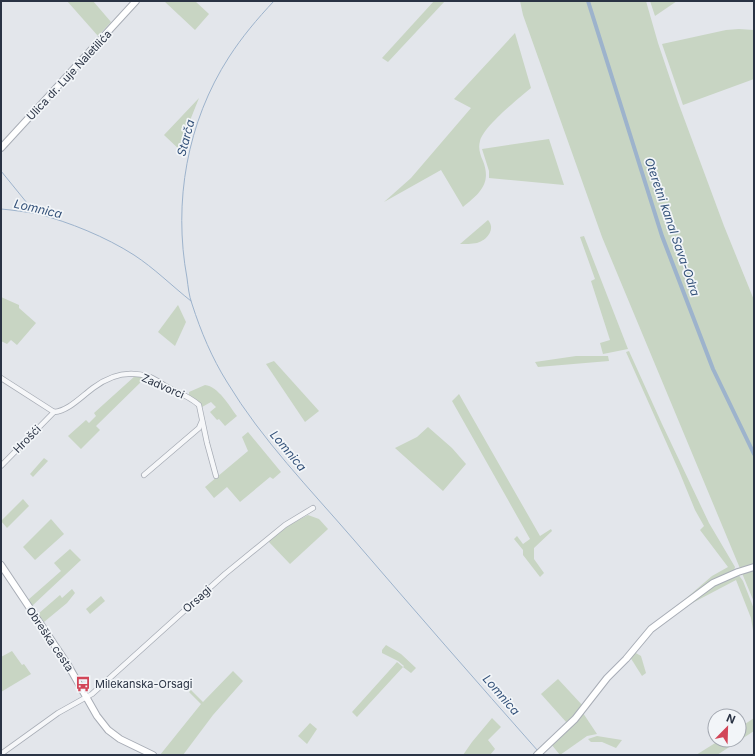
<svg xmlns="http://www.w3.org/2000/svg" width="755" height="756" font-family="Inter,sans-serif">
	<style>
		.green { fill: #c8d5c3 }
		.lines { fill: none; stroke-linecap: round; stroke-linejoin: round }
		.stream { stroke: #9db3cc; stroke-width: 1 }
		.canal { stroke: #9db3cc; stroke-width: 4 }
		.street-casing { stroke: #a8adb6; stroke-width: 6 }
		.secondary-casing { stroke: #a8adb6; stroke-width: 8 }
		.street { stroke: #f6f7f9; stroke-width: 4.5 }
		.secondary { stroke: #fff; stroke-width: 6 }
		.labels { text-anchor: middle; stroke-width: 3.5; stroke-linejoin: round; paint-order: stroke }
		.street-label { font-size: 11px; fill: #2a3344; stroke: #f2f5f8 }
		.poi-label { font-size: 11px; fill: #2a3344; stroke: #f2f5f8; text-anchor: start }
		.water-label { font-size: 12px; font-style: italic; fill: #335179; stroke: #f2f5f8 }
	</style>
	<rect width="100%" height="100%" fill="#e3e6eb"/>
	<!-- green -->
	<g class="green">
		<path d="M67 1H93L111 22 98 36Z"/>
		<path d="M164 1H195L209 14 195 30Z"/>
		<path d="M434 1H445L388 62 382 58Z"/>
		<path d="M520 1H646L658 43 678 102 724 226 754 300V602L602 237 523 15Z"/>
		<path d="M650 1H677L655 16Z"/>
		<path d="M739 29 754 30V79L683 105 662 44 726 30Z"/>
		<path d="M515 33 531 88C518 99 484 126 480 141 478 148 480 154 483 161 492 184 479 194 463 207L441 170 384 202 411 178 471 108 454 99Z"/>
		<path d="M199 98 185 133 182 152 164 135Z"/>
		<path d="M549 139 564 185 489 178V171L482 149Z"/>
		<path d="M488 220C496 229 487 240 477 243 472 244 465 244 460 244Z"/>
		<path d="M584 236 628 349 603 354 600 343 610 340 591 281 595 279 580 237Z"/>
		<path d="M1 297 19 305V308L36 323 17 345 11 340 7 344 1 341Z"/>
		<path d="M178 305 186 322 175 346 158 332Z"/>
		<path d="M629 351 662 424 709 523 735 567 734 571 676 607 712 576 728 567 700 530 704 526 695 510 679 471 626 352Z"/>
		<path d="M576 356H608L609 361 538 367 535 362Z"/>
		<path d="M274 361 319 411 305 422 266 364Z"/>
		<path d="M135 376 145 378 96 426 100 430 81 449 68 436 86 420 89 423 96 416 94 413Z"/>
		<path d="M205 385C218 386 230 407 237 416L225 426 219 419 217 420 210 412 216 407 211 402 202 407 189 395V392Z"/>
		<path d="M459 394 540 536 551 529 552 531 534 548V559L544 573 540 577 523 555V550L514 539 517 536 523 544 530 539 452 401Z"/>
		<path d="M428 427 452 448 466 464 443 491 395 448 417 437Z"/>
		<path d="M248 432 281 472 273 479 270 477 240 502 227 487 214 498 205 487 248 451 242 437Z"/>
		<path d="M44 458 48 461 33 477 30 474Z"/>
		<path d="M23 499 29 506 7 528 1 521Z"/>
		<path d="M308 515 319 519 328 529 290 564 268 541 287 526Z"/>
		<path d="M51 519 64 534 35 560 23 547Z"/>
		<path d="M70 549 81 560 32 606 28 600 61 571 54 563Z"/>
		<path d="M738 574 743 581 754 609V637L751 618 736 580 679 610 714 586Z"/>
		<path d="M72 589 75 593 67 603 44 622 38 614 60 595 62 598Z"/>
		<path d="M101 596 105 601 90 614 86 609Z"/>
		<path d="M386 645 401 654 416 668 411 673 403 667 357 717 352 712 397 662 403 667 404 666 398 661 382 653V650Z"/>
		<path d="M12 651 22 665 24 664 31 674 1 692V657Z"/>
		<path d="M634 652 641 656 646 673 642 676 630 657Z"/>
		<path d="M233 671 243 681 213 715 183 755H160L201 704 189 692 191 690 203 702Z"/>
		<path d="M558 679 583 706 567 723 541 694Z"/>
		<path d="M583 713 597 734 587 736 560 755 551 744Z"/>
		<path d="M492 718 501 727 488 740 495 749 490 755H463L472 742Z"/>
		<path d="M754 718V731L717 755H696L720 740H739V728Z"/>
		<path d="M310 723 317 729 307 744 298 736Z"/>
		<path d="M597 736 622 740 616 748 602 742H591L588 739Z"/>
	</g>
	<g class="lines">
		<!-- stream -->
		<g class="stream">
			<path d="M274 1C257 19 242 37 229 57 187 122 173 202 187 278 188 286 189 296 192 304 201 332 212 358 227 382 262 440 310 489 354 540 415 611 476 681 538 751"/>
			<path d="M1 171 36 214"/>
			<path d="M1 209C13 210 26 212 38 214 69 222 106 237 134 255 154 268 172 286 191 301"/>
		</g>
		<!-- canal -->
		<path class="canal" d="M588 1 662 236 713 369 754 454"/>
		<!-- street casing -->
		<g class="street-casing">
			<g id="street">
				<path d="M1 378 54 412C68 411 81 397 93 388 110 375 130 370 150 377 157 380 163 385 169 388 180 393 190 397 199 405L207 443 216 476"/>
				<path d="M1 466 54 412"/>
				<path d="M144 475 199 428 202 421"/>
				<path d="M1 754 58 713 92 694 225 574 285 525 313 508"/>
			</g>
		</g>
		<!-- secondary casing -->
		<g class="secondary-casing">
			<g id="secondary">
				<path d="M1 148 136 1"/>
				<path d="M1 565 68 665 97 716 108 730 120 739 153 755"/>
				<path d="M537 755 575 719 607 678 626 659 651 629 713 583 738 572 754 567"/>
			</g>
		</g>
		<!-- street -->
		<use href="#street" class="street"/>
		<!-- secondary -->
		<use href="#secondary" class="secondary"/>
	</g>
	<!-- icons -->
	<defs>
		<g id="bus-bare" transform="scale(1.2)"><path d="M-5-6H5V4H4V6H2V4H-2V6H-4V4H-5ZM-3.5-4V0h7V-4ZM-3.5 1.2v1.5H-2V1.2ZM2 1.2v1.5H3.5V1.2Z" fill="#d24658" stroke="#f2f5f8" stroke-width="2.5" paint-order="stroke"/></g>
	</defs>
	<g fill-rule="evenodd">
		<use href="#bus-bare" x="83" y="684"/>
	</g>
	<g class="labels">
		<!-- street labels -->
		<g class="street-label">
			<text transform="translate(69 75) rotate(-47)" y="4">Ulica dr. Luje Naletilića</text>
			<text transform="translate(163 386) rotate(24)" y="4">Zadvorci</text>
			<text transform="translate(27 439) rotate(-45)" y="4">Hrošći</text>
			<text transform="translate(197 599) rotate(-42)" y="4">Orsagi</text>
			<text transform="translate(50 639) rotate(56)" y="4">Obreška cesta</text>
		</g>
		<!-- poi labels -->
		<g class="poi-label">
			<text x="95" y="688">Milekanska-Orsagi</text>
		</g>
		<!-- water labels -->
		<g class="water-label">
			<text transform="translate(186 138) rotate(-75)" y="4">Starča</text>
			<text transform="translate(38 209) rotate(13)" y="4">Lomnica</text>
			<text transform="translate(672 227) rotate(71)" y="4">Oteretni kanal Sava-Odra</text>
			<text transform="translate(288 451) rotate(50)" y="4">Lomnica</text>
			<text transform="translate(501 695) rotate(49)" y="4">Lomnica</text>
		</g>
	</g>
	<!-- border -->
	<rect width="755" height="756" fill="none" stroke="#2a3344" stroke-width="4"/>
	<!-- north arrow -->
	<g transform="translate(727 728) rotate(23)"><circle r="19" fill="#f2f5f8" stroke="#a2a7b0"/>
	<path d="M0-3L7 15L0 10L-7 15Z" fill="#d24658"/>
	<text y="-6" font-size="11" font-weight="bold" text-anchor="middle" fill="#2a3344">N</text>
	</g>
</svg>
